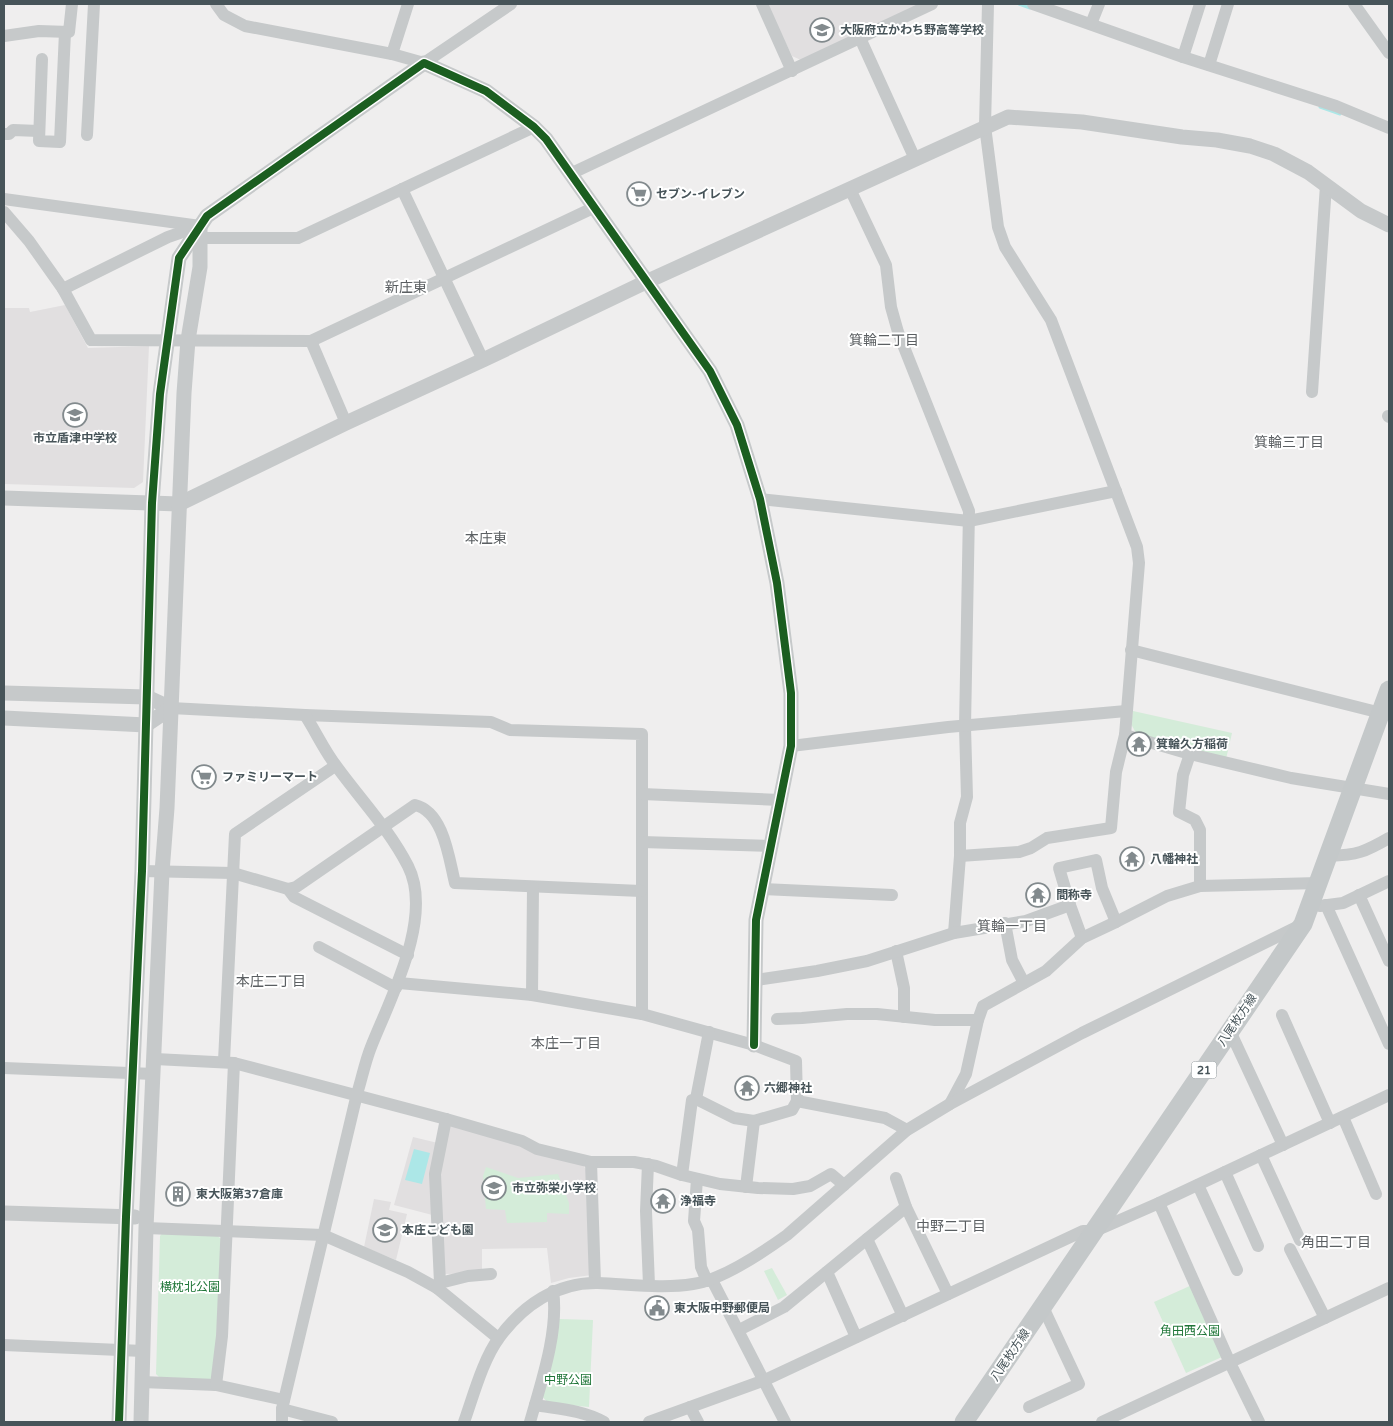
<svg xmlns="http://www.w3.org/2000/svg" width="1393" height="1426" font-family="'Varela Round','Noto Sans JP',sans-serif">
	<style>
		.education { fill: #e1dfe0 }
		.green { fill: #d4ecd9 }
		.water { fill: #ace7e7 }
		.lines { fill: none; stroke-linecap: round; stroke-linejoin: round }
		.stream { stroke: #ace7e7; stroke-width: 3 }
		.minor { stroke: #c6c9ca; stroke-width: 12 }
		.tertiary { stroke: #c6c9ca; stroke-width: 15 }
		.primary { stroke: #c4c8c9; stroke-width: 19 }
		.cycleway-casing { stroke: #fff; stroke-width: 11 }
		.cycleway { stroke: #1b5e20; stroke-width: 8 }
		.labels { text-anchor: middle; stroke-width: 4; stroke-linejoin: round; paint-order: stroke }
		.shield { fill: #fff; stroke: #7e878b; stroke-width: 1 }
		.shield-label { font-size: 11px; font-weight: bold; fill: #475459 }
		.poi-label { font-size: 12px; font-weight: bold; fill: #475459; stroke: #fff; text-anchor: start }
		.street-label { font-size: 12px; fill: #475459; stroke: #fff }
		.park-label { font-size: 12px; fill: #1e7537; stroke: #fff }
		.neighbourhood-label { font-size: 14px; fill: #5b5f62; stroke: #fff }
	</style>
	<rect width="100%" height="100%" fill="#efeeee"/>
	<!-- education -->
	<g class="education">
		<path d="M767 4H920L801 60 792 56Z"/>
		<path d="M65 305 88 348 149 346 143 482 134 488 4 484V308H29L30 312Z"/>
		<path d="M453 1124 582 1164 588 1172 592 1275 569 1278 551 1283 547 1248 482 1249V1273L445 1274 440 1217 394 1205 413 1137 442 1144 448 1127Z"/>
		<path d="M374 1199 391 1202 389 1210 407 1214 396 1260 364 1247Z"/>
	</g>
	<!-- green -->
	<g class="green">
		<path d="M1133 711 1232 733 1226 759 1136 733 1131 724Z"/>
		<path d="M486 1167 518 1178 558 1174 569 1203V1214L547 1213V1222L507 1223 505 1210 486 1209 483 1176Z"/>
		<path d="M163 1232 216 1234 222 1240 214 1376 209 1380 159 1377 156 1374 160 1236Z"/>
		<path d="M772 1268 787 1295 778 1300 764 1271Z"/>
		<path d="M1192 1285 1222 1357 1186 1373 1154 1302Z"/>
		<path d="M559 1319 593 1320 589 1407 548 1403 541 1395Z"/>
	</g>
	<!-- water -->
	<path class="water" d="M414 1149 430 1153 422 1184 405 1180Z"/>
	<g class="lines">
		<!-- stream -->
		<g class="stream">
			<path d="M1019 4 1030 8"/>
			<path d="M1320 107 1340 114"/>
		</g>
		<!-- minor -->
		<g class="minor">
			<path d="M216 4 224 15 245 26 392 54 424 63 511 4"/>
			<path d="M762 4 792 71"/>
			<path d="M1033 4 1183 57 1336 106 1389 128"/>
			<path d="M1354 4 1389 53"/>
			<path d="M1091 24 1099 4"/>
			<path d="M4 36 39 31 69 32 72 4"/>
			<path d="M860 38 915 159"/>
			<path d="M392 54 408 4"/>
			<path d="M1183 57 1200 4"/>
			<path d="M42 59 39 141 60 142 65 32"/>
			<path d="M1209 65 1228 4"/>
			<path d="M4 134H9L13 130 39 131"/>
			<path d="M87 135 94 4"/>
			<path d="M570 174 932 4"/>
			<path d="M402 189 483 360"/>
			<path d="M850 189 886 265 891 307 898 332 969 511 965 727 967 797 960 823V856L954 933"/>
			<path d="M4 199 200 226"/>
			<path d="M4 212 29 241 63 289 91 340 311 341 593 208"/>
			<path d="M200 238H298L534 127"/>
			<path d="M63 289 168 237 197 227"/>
			<path d="M311 341 346 423"/>
			<path d="M1312 392 1326 185"/>
			<path d="M1388 416 1389 417"/>
			<path d="M760 499 969 521 1116 491"/>
			<path d="M1131 650 1381 713"/>
			<path d="M171 708 305 715 491 722 510 730 642 734V1014L754 1045 796 1061 797 1101 885 1118 907 1130"/>
			<path d="M1125 735 1190 754 1291 778 1389 794"/>
			<path d="M791 746 948 727 1126 711"/>
			<path d="M1190 754 1183 775 1179 812 1195 820 1200 830V886"/>
			<path d="M642 794 780 800"/>
			<path d="M642 842 771 846"/>
			<path d="M960 856 1019 852 1031 848 1047 838 1111 828 1116 772 1125 735 1139 563 1137 547 1051 320 1005 247 998 227 985 126 988 4"/>
			<path d="M1329 856C1357 855 1365 852 1389 838"/>
			<path d="M142 871 233 873 288 889 294 897 408 955"/>
			<path d="M288 889 296 887 415 805C444 812 449 859 455 883L641 891"/>
			<path d="M763 889 892 895"/>
			<path d="M1359 895 1389 961"/>
			<path d="M1326 905 1389 1044"/>
			<path d="M1320 906 1343 903 1389 881"/>
			<path d="M1005 923 1012 960 1024 983"/>
			<path d="M1082 938 1070 905 1059 868 1096 860 1102 888 1116 922"/>
			<path d="M319 947 396 988"/>
			<path d="M896 951 904 988V1017"/>
			<path d="M756 980 817 971 867 961 954 933 1026 921 1070 905"/>
			<path d="M399 983 532 995 642 1014"/>
			<path d="M532 995 533 887"/>
			<path d="M1282 1015 1330 1123"/>
			<path d="M777 1019 802 1018 847 1014H877L935 1020H978"/>
			<path d="M1230 1031 1283 1145"/>
			<path d="M155 1059 234 1063 446 1119 522 1141 537 1149 591 1162H634L656 1166 682 1175 720 1184 758 1188 793 1189 810 1186 831 1174 844 1185"/>
			<path d="M224 1061 235 834 335 766"/>
			<path d="M4 1068 154 1074"/>
			<path d="M696 1099 734 1118 754 1121 792 1110 797 1101"/>
			<path d="M950 1104 966 1074 978 1020 983 1006 1046 971 1082 938 1116 922 1167 896 1200 886 1319 883"/>
			<path d="M1343 1117 1376 1194"/>
			<path d="M1261 1155 1300 1240"/>
			<path d="M591 1162 595 1283"/>
			<path d="M648 1164 646 1211 649 1285"/>
			<path d="M1225 1172 1258 1246"/>
			<path d="M682 1175 692 1100 696 1099 709 1032"/>
			<path d="M896 1178 906 1207 948 1294"/>
			<path d="M697 1179 694 1221 698 1230 701 1267 707 1281"/>
			<path d="M1198 1185 1237 1270"/>
			<path d="M746 1187 754 1121"/>
			<path d="M1159 1203 1230 1363 1259 1422"/>
			<path d="M146 1228 323 1235 408 1272 437 1288 498 1338"/>
			<path d="M867 1239 903 1316"/>
			<path d="M1290 1249 1325 1318"/>
			<path d="M827 1272 856 1337"/>
			<path d="M712 1280 785 1422"/>
			<path d="M440 1283 468 1276 491 1274"/>
			<path d="M437 1288 440 1283 435 1174 446 1119"/>
			<path d="M739 1330 784 1307 906 1207"/>
			<path d="M4 1345 143 1351"/>
			<path d="M142 1382 216 1385 284 1400"/>
			<path d="M216 1385 222 1336 234 1063"/>
			<path d="M535 1405C559 1409 583 1410 604 1422"/>
			<path d="M690 1407 698 1422"/>
			<path d="M1029 1407 1079 1384 1043 1307"/>
			<path d="M282 1409 332 1422"/>
			<path d="M282 1422V1409L357 1094C362 1078 365 1062 371 1047 390 999 434 917 408 866 389 829 361 800 337 767 325 752 316 732 305 715"/>
			<path d="M464 1422C473 1397 483 1359 499 1338 523 1305 557 1282 598 1283 628 1284 663 1289 693 1284 722 1280 762 1253 787 1235L907 1130 950 1104 1082 1033 1301 925"/>
			<path d="M530 1422C541 1383 559 1331 553 1291"/>
			<path d="M649 1422 765 1380 1083 1231H1095L1159 1203 1389 1095"/>
			<path d="M1102 1422 1389 1288"/>
		</g>
		<!-- tertiary -->
		<g class="tertiary">
			<path d="M4 498 179 504 346 423 483 360 648 281 1008 117 1082 122 1182 137 1217 140 1250 146 1274 154 1308 172 1361 211 1389 225"/>
			<path d="M4 693 147 697 171 708"/>
			<path d="M4 718 146 725 171 708"/>
			<path d="M4 1213 135 1217"/>
			<path d="M119 1422 126 1217 142 871 152 503 160 394 179 258 207 216 424 63 486 91 534 127 546 139 710 371 737 425 760 499 777 583 791 693V746L756 920 754 1045"/>
			<path d="M141 1422 146 1228 162 872 167 808 184 393 188 340 200 267V226"/>
		</g>
		<!-- primary -->
		<path class="primary" d="M964 1422 1303 924 1389 690"/>
		<!-- cycleway casing -->
		<g class="cycleway-casing">
			<path id="cycleway" d="M119 1422 126 1217 142 871 152 503 160 394 179 258 207 216 424 63 486 91 534 127 546 139 710 371 737 425 760 499 777 583 791 693V746L756 920 754 1045"/>
		</g>
		<!-- cycleway -->
		<use href="#cycleway" class="cycleway"/>
	</g>
	<!-- icons -->
	<defs>
		<g id="school-ring" transform="scale(1.25)"><circle r="9.5" fill="#fff" stroke="#828a8d" stroke-width="1.5"/><path d="M0-5L7-2L0 1L-7-2ZM-4 1L0 2.5L4 1V4Q0 6-4 4Z" fill="#828a8d"/></g>
		<g id="supermarket-ring" transform="scale(1.25)"><circle r="9.5" fill="#fff" stroke="#828a8d" stroke-width="1.5"/><path d="M-6-5.5h2.5l.6 2H6L4.5 2H-2.5L-4.4-4H-6ZM-1.5 3.2a1.3 1.3 0 1 0 .1 0ZM3 3.2a1.3 1.3 0 1 0 .1 0Z" fill="#828a8d"/></g>
		<g id="temple-ring" transform="scale(1.25)"><circle r="9.5" fill="#fff" stroke="#828a8d" stroke-width="1.5"/><path d="M0-6L5-2H3V0L6.5 2.5H4V6H1.5V3h-3V6H-4V2.5H-6.5L-3 0V-2H-5Z" fill="#828a8d"/></g>
		<g id="building-ring" transform="scale(1.25)"><circle r="9.5" fill="#fff" stroke="#828a8d" stroke-width="1.5"/><path d="M-4-6H4V6H1V3H-1V6H-4ZM-2.5-4.3h1.7v1.8h-1.7ZM.8-4.3h1.7v1.8H.8ZM-2.5-1h1.7V.8h-1.7ZM.8-1h1.7V.8H.8Z" fill="#828a8d"/></g>
		<g id="civic-ring" transform="scale(1.25)"><circle r="9.5" fill="#fff" stroke="#828a8d" stroke-width="1.5"/><path d="M-.6-6.5H3V-4.5H.6V-3L4-1V1h2V6H-6V1h2V-1L-.6-3ZM-1.2 2.5V6h2.4V2.5Z" fill="#828a8d"/></g>
	</defs>
	<g fill-rule="evenodd">
		<use href="#school-ring" x="822" y="30"/>
		<use href="#supermarket-ring" x="639" y="194"/>
		<use href="#school-ring" x="75" y="415"/>
		<use href="#temple-ring" x="1139" y="744"/>
		<use href="#supermarket-ring" x="204" y="777"/>
		<use href="#temple-ring" x="1132" y="859"/>
		<use href="#temple-ring" x="1038" y="895"/>
		<use href="#temple-ring" x="747" y="1088"/>
		<use href="#school-ring" x="494" y="1188"/>
		<use href="#building-ring" x="178" y="1194"/>
		<use href="#temple-ring" x="663" y="1201"/>
		<use href="#school-ring" x="385" y="1230"/>
		<use href="#civic-ring" x="657" y="1308"/>
	</g>
	<g class="labels">
		<!-- shield labels -->
		<rect class="shield" x="1191.5" y="1061.5" width="25" height="17" rx="4"/>
		<g class="shield-label">
			<text x="1204" y="1074">21</text>
		</g>
		<!-- poi labels -->
		<g class="poi-label">
			<text x="840" y="34">大阪府立かわち野高等学校</text>
			<text x="656" y="198">セブン-イレブン</text>
			<text x="75" y="442" text-anchor="middle">市立盾津中学校</text>
			<text x="1156" y="748">箕輪久方稲荷</text>
			<text x="222" y="781">ファミリーマート</text>
			<text x="1150" y="863">八幡神社</text>
			<text x="1056" y="899">間称寺</text>
			<text x="764" y="1092">六郷神社</text>
			<text x="512" y="1192">市立弥栄小学校</text>
			<text x="196" y="1198">東大阪第37倉庫</text>
			<text x="680" y="1205">浄福寺</text>
			<text x="402" y="1234">本庄こども園</text>
			<text x="674" y="1312">東大阪中野郵便局</text>
		</g>
		<!-- street labels -->
		<g class="street-label">
			<text transform="translate(1237 1020) rotate(-56)" y="4">八尾枚方線</text>
			<text transform="translate(1010 1355) rotate(-56)" y="4">八尾枚方線</text>
		</g>
		<!-- park labels -->
		<g class="park-label">
			<text x="190" y="1291">横枕北公園</text>
			<text x="1190" y="1335">角田西公園</text>
			<text x="568" y="1384">中野公園</text>
		</g>
		<!-- neighbourhood labels -->
		<g class="neighbourhood-label">
			<text x="406" y="292">新庄東</text>
			<text x="884" y="345">箕輪二丁目</text>
			<text x="1289" y="447">箕輪三丁目</text>
			<text x="486" y="543">本庄東</text>
			<text x="1012" y="931">箕輪一丁目</text>
			<text x="271" y="986">本庄二丁目</text>
			<text x="566" y="1048">本庄一丁目</text>
			<text x="951" y="1231">中野二丁目</text>
			<text x="1336" y="1247">角田二丁目</text>
		</g>
	</g>
	<!-- border -->
	<rect width="1393" height="1426" fill="none" stroke="#475459" stroke-width="10"/>
</svg>
